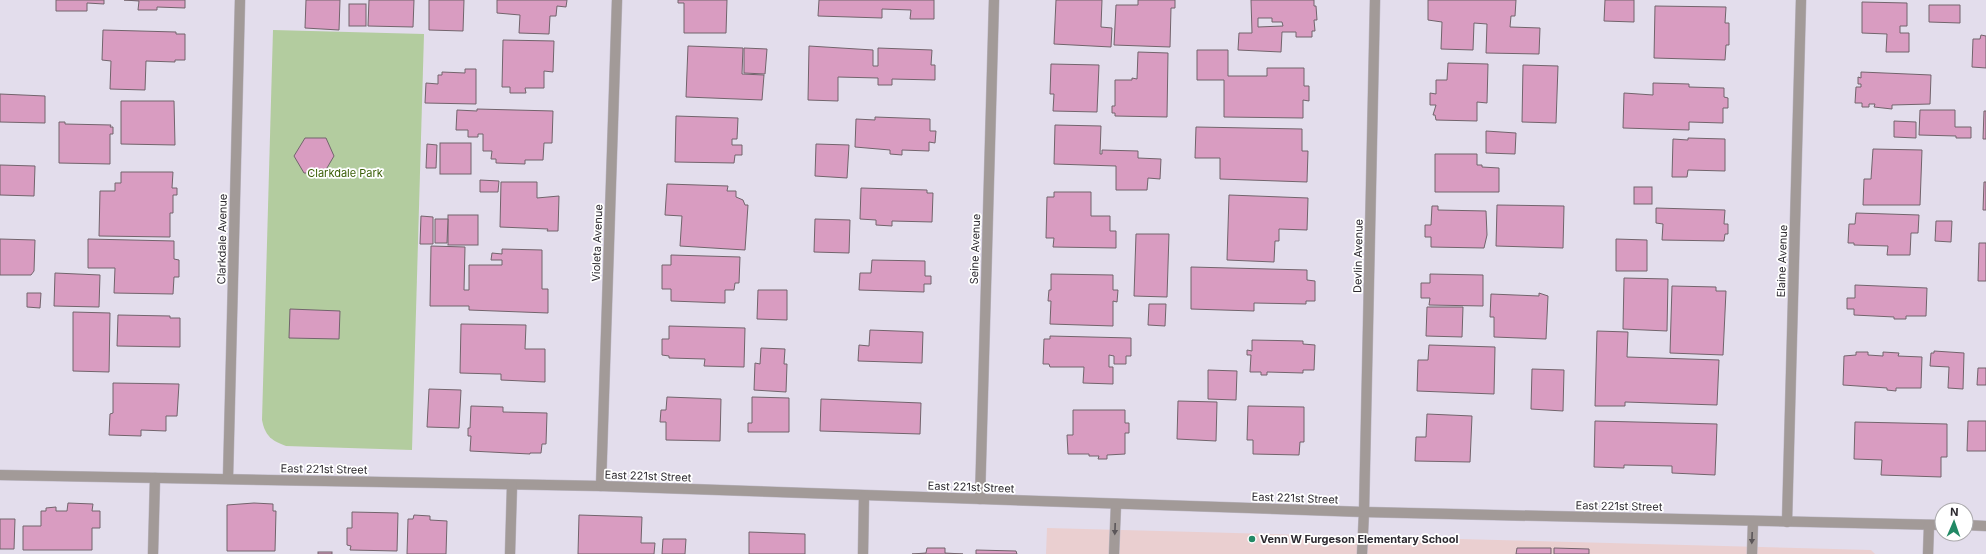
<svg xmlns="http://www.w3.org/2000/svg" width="1986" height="554" font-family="Inter,sans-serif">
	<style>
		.education { fill: #eacfd0 }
		.green { fill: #b3cc9f }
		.building { fill: #d99cc1; stroke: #72646c; fill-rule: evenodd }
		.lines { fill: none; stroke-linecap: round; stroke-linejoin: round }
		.lane-casing { stroke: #beb9c6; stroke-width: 11 }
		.street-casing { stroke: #beb9c6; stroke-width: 11 }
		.lane { stroke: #a29a98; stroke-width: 10 }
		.street { stroke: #a29a98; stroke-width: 10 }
		.oneway { fill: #5b5659 }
		.poi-dot { fill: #228965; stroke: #fff; stroke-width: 1.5 }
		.labels { text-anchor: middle; stroke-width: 3.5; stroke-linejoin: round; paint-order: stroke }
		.park-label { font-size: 11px; fill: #3a5e06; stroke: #fff }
		.street-label { font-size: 11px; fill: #2c292f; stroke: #fff }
		.poi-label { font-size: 11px; font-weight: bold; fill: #2c292f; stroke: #fff; text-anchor: start }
	</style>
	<rect width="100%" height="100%" fill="#e3ddec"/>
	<!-- education -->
	<path class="education" d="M1047 528 1871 550 1875 554H1046Z"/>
	<!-- green -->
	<path class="green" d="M273 30 424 34 412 450 286 446C272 441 265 436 262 420Z"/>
	<!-- building -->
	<g class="building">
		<path d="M56 0H104V4L87 3V11H56Z"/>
		<path d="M124 0H185V8L157 7V10H138L139 1Z"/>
		<path d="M306 0H340L339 30 305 28Z"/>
		<path d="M369 0H414L413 27 368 26Z"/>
		<path d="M429 0H464L463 31 429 30Z"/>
		<path d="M497 0H567L566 7 557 6 556 16H550L549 34 519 33 520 15 497 13Z"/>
		<path d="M678 0H727L726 33H684V3H678Z"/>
		<path d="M819 0H934V19H910L911 10 882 9V18L818 16Z"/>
		<path d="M1056 0H1102L1101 27 1112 28 1111 47 1054 44Z"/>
		<path d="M1138 0H1175V8H1171L1170 47 1114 45 1116 5H1138Z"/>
		<path d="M1251 0H1314V6H1316L1317 20H1314L1315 31H1312V37H1296V32H1282L1281 52 1238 50 1239 33H1252ZM1258 18H1272V22H1282L1283 26 1258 27Z"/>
		<path d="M1428 0H1516L1515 16H1511L1510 27 1540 28 1539 54 1486 53 1487 24 1474 23 1473 50 1441 49 1442 22 1428 20Z"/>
		<path d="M1605 0H1634V22L1604 21Z"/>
		<path d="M1862 2 1907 3V26H1900V33H1909V52H1886L1887 34 1862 33Z"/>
		<rect x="349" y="4" width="17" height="22"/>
		<path d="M1929 5H1960V23L1929 22Z"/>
		<path d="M1655 6 1726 7 1725 23H1729V45H1726L1725 60 1654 58Z"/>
		<path d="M103 30 176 32V34H185V60H175V62L146 61 145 90 110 89 111 61 102 60Z"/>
		<path d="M1981 35 1986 36V68L1972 67 1973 39H1980Z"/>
		<path d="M503 40 554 41 553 72 544 71V88H525L526 93H510V87H502Z"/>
		<path d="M688 46 743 48 742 74 764 75 762 100 686 97Z"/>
		<path d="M809 46 873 50V66H878V48L932 50 931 65H935V80L892 79V85H878V78L838 77V101L808 100Z"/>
		<path d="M744 48 767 49 765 74 744 73Z"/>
		<path d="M1197 50H1228V76H1267V68H1304V86H1309V101L1303 100V118L1224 117V80H1197Z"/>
		<path d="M1138 52 1168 53 1167 117 1115 116V113H1112V106H1115V80H1132V78L1137 79Z"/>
		<path d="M1448 63 1488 64 1487 103 1477 102V121L1436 120 1435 115H1433L1436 105H1430V93L1436 94V80H1447Z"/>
		<path d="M1051 64 1099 65 1097 112 1053 111 1054 94H1050Z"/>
		<path d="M1523 65 1558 66 1556 123 1522 122Z"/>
		<path d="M465 69H476V104L425 103 426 83 438 84V75H442V72L465 73Z"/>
		<path d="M1861 72 1931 75 1930 104 1892 105V109L1874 107 1875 104H1869V107H1862V103H1855L1856 87H1861V84H1858V77L1861 78Z"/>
		<path d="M1653 83 1689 84V87L1724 88V97L1728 98V108H1723V123L1689 122V130L1623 128 1624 93 1653 95Z"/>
		<path d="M0 94 45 96V123L0 122Z"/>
		<path d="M121 101H174L175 145 121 144Z"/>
		<path d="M477 109 553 111 552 143H544L543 160H525V164L496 163V159H491L492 151H483V134H478V137H468V130H456L457 110 477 111Z"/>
		<path d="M1920 110H1955V127H1971V138H1956V136L1919 135Z"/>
		<path d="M1984 111H1986V139H1983Z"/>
		<path d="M676 116 738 118 737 139H732V145H742V155H735L734 163 675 162Z"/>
		<path d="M875 117 930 119V131H936L935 143 929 142V151L902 150V155L890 154V150L855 147 856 119 875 120Z"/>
		<path d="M1894 121 1916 122V138L1894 137Z"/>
		<path d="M59 122H65V124L111 125 110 127H113V134H110V164L59 163Z"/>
		<path d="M1055 125 1101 126 1100 154H1102V150L1138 151V158L1161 159 1160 179 1148 178 1147 190H1116V166L1054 164Z"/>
		<path d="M1196 127 1302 129V151H1308L1307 182 1220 179V158H1195Z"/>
		<path d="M1486 131 1516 133 1515 154 1486 153Z"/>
		<path d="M305 138H326L334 156 324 173H304L294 156Z"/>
		<path d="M1688 138 1725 139V171L1688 170 1687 177H1672L1673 139 1688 140Z"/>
		<rect x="440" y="143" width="31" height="31"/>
		<path d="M427 144 437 145 436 168H426Z"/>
		<path d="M816 144 849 145 847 178 815 176Z"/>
		<path d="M1873 149 1922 150 1920 205H1863L1864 179H1871Z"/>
		<path d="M1435 154H1477V165H1482V167L1499 168V192H1435Z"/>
		<path d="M0 165 35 166 34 196 0 195Z"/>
		<path d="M121 172H173L172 188H177V195H173V213H170V237L99 236 100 191H115V183H121Z"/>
		<path d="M480 180 499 181 498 192H480Z"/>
		<path d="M501 182H537V198L559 196 558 231H547L548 229 500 227Z"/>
		<path d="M1984 182H1986V210H1983Z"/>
		<path d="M667 184 728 186 727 191H736V197L743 200 745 205H748L745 250 680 246 682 216 665 215Z"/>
		<rect x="1634" y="187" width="18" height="17"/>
		<path d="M861 188 927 190V193H933L932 222 892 221V226L876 225V220L860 219Z"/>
		<path d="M1054 192H1091V216H1110V231H1116V248L1053 247 1054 238H1046L1047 197H1054Z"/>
		<path d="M1229 195 1308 198 1307 230 1279 229V241H1275L1274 262 1227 260Z"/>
		<path d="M1497 205 1564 206 1563 248 1496 246Z"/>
		<path d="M1432 206H1438V210L1486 211 1487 235 1484 248 1431 247V237H1425V225H1431Z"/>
		<path d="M1656 208 1725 210 1724 224H1728V234H1725L1724 241 1662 240 1663 224 1656 223Z"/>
		<path d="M1856 213 1919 215 1918 233H1911L1910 255H1887L1888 246 1854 245V243H1848L1849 224H1855Z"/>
		<rect x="448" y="215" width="30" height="30"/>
		<path d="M421 216 433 217V244H420Z"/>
		<path d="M435 219H448L447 243H435Z"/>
		<path d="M815 219 850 220 849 253 814 252Z"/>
		<path d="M1936 221H1952L1951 242 1935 241Z"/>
		<path d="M1136 234H1169L1167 297 1134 296Z"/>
		<path d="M0 239 35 240 34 271 31 275H0Z"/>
		<path d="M88 239 174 241V259L179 260V277H174L173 294 114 293 115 268H88Z"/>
		<path d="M1616 239 1647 240V271H1616Z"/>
		<path d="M1979 243H1986V281H1978Z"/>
		<path d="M431 246 465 247 464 290H469V265H502V260H491L492 253 502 254V249L542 250V289H548V313L469 310V306H430Z"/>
		<path d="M671 255 740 257 739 283H735L734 290H725V303L671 301V289H662V265H671Z"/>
		<path d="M872 260 925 261V276H931V284H924V292L859 290 860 273H871Z"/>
		<path d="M1191 267 1307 270V280L1315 281V301H1306V304L1254 303V311L1191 309Z"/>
		<path d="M55 273 100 275 99 307 54 306Z"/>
		<path d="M1051 274 1113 275V290H1118L1117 302 1113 301V326L1050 324 1051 301H1048L1049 290H1051Z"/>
		<path d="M1430 274 1483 275V306L1429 305 1430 298H1421V283H1430Z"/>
		<path d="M1624 278 1668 279 1667 331 1623 329Z"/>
		<path d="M1855 285 1927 288 1926 316H1906V319H1894V317L1854 315V309H1847V298H1855Z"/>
		<path d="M1672 286 1716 287V291H1726L1723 355 1670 353Z"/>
		<path d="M758 290H787V320L757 319Z"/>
		<path d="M27 293H41L40 308 27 307Z"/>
		<path d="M1539 293 1548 296 1546 339 1494 337V317H1490L1491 294 1539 296Z"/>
		<path d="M1149 304H1166L1165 326 1148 325Z"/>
		<path d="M1427 307H1463L1462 337 1426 336Z"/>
		<path d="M290 309 340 311 339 339 289 338Z"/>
		<path d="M73 312 110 313 109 372 73 371Z"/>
		<path d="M118 315 170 316V318H180V347L117 346Z"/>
		<path d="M461 324 526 325 525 349H545V382L501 380V374H496L460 373Z"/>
		<path d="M669 326 745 328 744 367 704 366 705 359 669 358V356L662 355V339H669Z"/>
		<path d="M870 330 923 332 922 363 858 361 859 345 869 346Z"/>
		<path d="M1597 331 1628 332 1627 357 1719 360 1717 405 1625 402V406H1595Z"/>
		<path d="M1050 336 1131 338V356H1126V364H1114V356L1109 355V367H1113V384L1083 383 1084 367H1050L1049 364H1043L1044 339H1050Z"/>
		<path d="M1252 340 1303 341V344L1315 345 1314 370H1303V373L1267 372V375H1261V372H1250L1251 355H1247V350L1252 351Z"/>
		<path d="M1429 345 1495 347 1494 394 1417 391 1418 360H1428Z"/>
		<path d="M761 348 785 349 784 364H787L786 392 754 390 755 363 760 364Z"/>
		<path d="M1934 351 1964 353 1963 389 1948 388 1949 367 1930 366 1931 353H1934Z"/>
		<path d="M1856 352H1868V355L1883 356V352L1899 353 1898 356 1922 357 1921 388H1896V391L1887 390V388L1843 385 1844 356 1856 355Z"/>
		<path d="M1978 368H1986V385H1977Z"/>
		<path d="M1532 369 1564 370 1563 411 1531 409Z"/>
		<path d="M1208 370 1237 371 1236 400 1208 399Z"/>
		<path d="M113 383 179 384 177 416H166V431L141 430V436L109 435 110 414 113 413Z"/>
		<path d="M429 389 461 390 459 428 427 427Z"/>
		<path d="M667 397 721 399 720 441 666 440V422H660L661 410H666Z"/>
		<path d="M752 397 789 398V432H748V423H752Z"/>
		<path d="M821 399 921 403 920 434 820 431Z"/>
		<path d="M1178 401 1217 402 1216 441 1177 439Z"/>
		<path d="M471 406 503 407V412L547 413 546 444H542L541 453H530V454L470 451 471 436H468V428H470Z"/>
		<path d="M1248 406 1304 407V442H1300L1299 455 1253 454V440H1247Z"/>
		<path d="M1073 410H1125V423H1129V433H1125V454L1107 455V459H1098L1099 456H1089V454H1068L1067 435H1073Z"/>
		<path d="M1427 414 1472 416 1470 462 1415 461 1416 437H1426Z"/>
		<path d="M1595 421 1717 424 1715 475 1672 473V466L1624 465V468L1594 467Z"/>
		<path d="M1968 421H1986V451H1967Z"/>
		<path d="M1855 422 1947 424V457H1941V477L1881 475 1882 460 1854 459Z"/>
		<path d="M68 503 93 504 92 511H100V528H92V550H23V526H41V511H46V508L56 507V511H67Z"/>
		<path d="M254 503 273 504V511H276L275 551H227V505Z"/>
		<path d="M352 512 398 513 397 551 350 550 351 546 347 545V528H352Z"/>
		<path d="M414 515 430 516V520L447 521 446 554H407L408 519H413Z"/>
		<path d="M579 515 642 517 641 543H655L654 554H578Z"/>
		<path d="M0 519H15L14 549H0Z"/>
		<path d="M749 532 805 534V554H749Z"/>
		<path d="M663 539H686L685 554H662Z"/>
		<path d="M927 548H945V553L963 554H912L926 553Z"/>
		<path d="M1517 548H1551V554H1516Z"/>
		<path d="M1554 548 1589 549V554H1554Z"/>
		<path d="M976 550 1016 551 1017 554H976Z"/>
		<rect x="318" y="552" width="14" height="2"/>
	</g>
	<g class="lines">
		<!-- lane casing -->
		<g class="lane-casing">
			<g id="lane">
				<path d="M1114 554 1116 504"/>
				<path d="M1362 554 1364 512"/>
				<path d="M1752 554 1753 521"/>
			</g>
		</g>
		<!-- street casing -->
		<g class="street-casing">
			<g id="street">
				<path d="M0 475 601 486 1364 512 1942 525"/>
				<path d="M228 478 240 0"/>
				<path d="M601 486 617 0"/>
				<path d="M980 499 994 0"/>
				<path d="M1364 512 1375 0"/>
				<path d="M1787 522 1801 0"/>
				<path d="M1966 525 1986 526"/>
				<path d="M153 554 155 478"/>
				<path d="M510 554 512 485"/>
				<path d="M863 554 864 496"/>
				<path d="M1928 554 1929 525"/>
			</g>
		</g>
		<!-- lane -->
		<use href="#lane" class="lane"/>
		<!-- street -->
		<use href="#street" class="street"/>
	</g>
	<!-- one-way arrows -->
	<defs><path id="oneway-solid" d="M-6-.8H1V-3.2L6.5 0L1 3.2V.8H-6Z"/></defs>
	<g class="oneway">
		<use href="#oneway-solid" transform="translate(1115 529) rotate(92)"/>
		<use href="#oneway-solid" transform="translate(1752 538) rotate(92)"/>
	</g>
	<!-- markers -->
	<circle class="poi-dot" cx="1252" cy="539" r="4"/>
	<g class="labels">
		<!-- park labels -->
		<g class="park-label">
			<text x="345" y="177">Clarkdale Park</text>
		</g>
		<!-- street labels -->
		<g class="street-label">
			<text transform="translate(222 239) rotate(-89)" y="4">Clarkdale Avenue</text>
			<text transform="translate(597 243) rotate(-88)" y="4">Violeta Avenue</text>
			<text transform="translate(975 249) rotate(-88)" y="4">Seine Avenue</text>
			<text transform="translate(1358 256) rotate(-89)" y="4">Devlin Avenue</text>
			<text transform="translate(1782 261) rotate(-88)" y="4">Elaine Avenue</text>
			<text transform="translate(324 469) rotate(1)" y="4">East 221st Street</text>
			<text transform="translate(648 476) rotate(2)" y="4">East 221st Street</text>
			<text transform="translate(971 487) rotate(2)" y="4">East 221st Street</text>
			<text transform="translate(1295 498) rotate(2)" y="4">East 221st Street</text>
			<text transform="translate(1619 506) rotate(1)" y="4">East 221st Street</text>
		</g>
		<!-- poi labels -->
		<g class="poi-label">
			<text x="1260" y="543">Venn W Furgeson Elementary School</text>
		</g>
	</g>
	<!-- north arrow -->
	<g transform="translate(1954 522) rotate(2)"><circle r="19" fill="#ffffff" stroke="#aba9ac"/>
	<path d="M0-3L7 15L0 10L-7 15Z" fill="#228965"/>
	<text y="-6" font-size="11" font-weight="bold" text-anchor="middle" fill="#2c292f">N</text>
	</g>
</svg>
